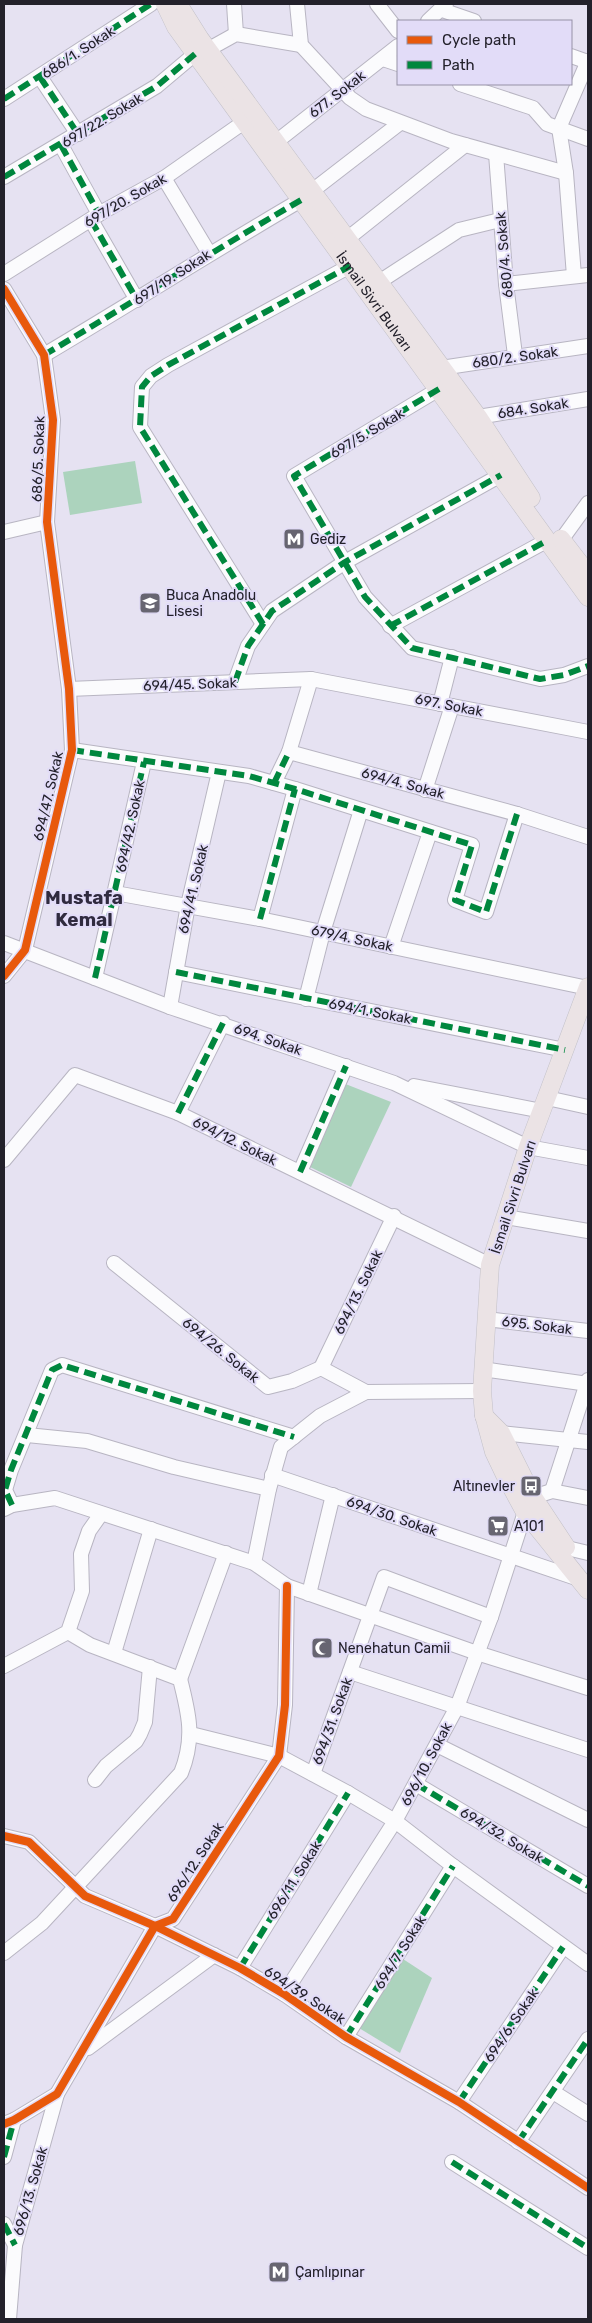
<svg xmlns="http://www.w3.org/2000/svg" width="592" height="2323" font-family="Rubik,sans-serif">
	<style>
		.green { fill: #acd3bd }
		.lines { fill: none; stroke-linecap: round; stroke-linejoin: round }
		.minor-casing { stroke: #b8b5c2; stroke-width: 16 }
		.major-casing { stroke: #c2c0c8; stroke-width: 19 }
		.minor { stroke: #fbfbfd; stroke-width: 14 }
		.major { stroke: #ebe3e5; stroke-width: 18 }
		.quiet { stroke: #00873e; stroke-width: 6; stroke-dasharray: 12 6; stroke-linecap: butt }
		.cycleway-casing { stroke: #e2dcf8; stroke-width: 11 }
		.cycleway { stroke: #e8590c; stroke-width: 8 }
		.labels { text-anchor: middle; stroke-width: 4; stroke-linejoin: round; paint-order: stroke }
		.street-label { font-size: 14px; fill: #23212b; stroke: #e2dcf8 }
		.poi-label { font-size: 14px; fill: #23212b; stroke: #e2dcf8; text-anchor: start }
		.district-label { font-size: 19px; font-weight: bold; fill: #302b3f; stroke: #e2dcf8 }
	</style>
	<rect width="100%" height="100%" fill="#e6e2f2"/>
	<!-- green -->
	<g class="green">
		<path d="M135 461 142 503 70 515 63 472Z"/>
		<path d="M343 1083 391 1102 351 1187 306 1165Z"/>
		<path d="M403 1959 432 1978 400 2053 359 2028Z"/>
	</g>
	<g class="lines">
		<!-- minor casing -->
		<g class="minor-casing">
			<g id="minor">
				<path d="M234 4 236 34"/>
				<path d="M297 4 301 45 350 98 366 109 451 141 566 173"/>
				<path d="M377 4 398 31"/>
				<path d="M442 10 474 21"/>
				<path d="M428 21 446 4"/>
				<path d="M209 49 236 34 301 45"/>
				<path d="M571 56 588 62"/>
				<path d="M383 59 398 64"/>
				<path d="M40 77 78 134"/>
				<path d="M460 84 533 108 547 124 588 139"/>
				<path d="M4 99 151 4"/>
				<path d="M276 142 398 46"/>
				<path d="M61 145 99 214"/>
				<path d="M496 154 506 284 515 355"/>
				<path d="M4 177 157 86 195 54"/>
				<path d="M164 178 209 253"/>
				<path d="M312 191 400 123"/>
				<path d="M91 220 137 300"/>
				<path d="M347 239 465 145"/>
				<path d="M4 274 104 211 164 178 244 122"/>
				<path d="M574 276 566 173 559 128 588 61"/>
				<path d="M379 282 459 230 500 220"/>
				<path d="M506 284 588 275"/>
				<path d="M4 289 44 355 53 420 47 522 69 689 72 750 25 950 4 976"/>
				<path d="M44 355C130 304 215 250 301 200"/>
				<path d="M441 368 588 346"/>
				<path d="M439 389 294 476 365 597 412 648 540 679 564 675 588 666"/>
				<path d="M478 417 588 399"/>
				<path d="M4 532 47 522"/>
				<path d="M562 539 588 503"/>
				<path d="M263 624 140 427 142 387 151 376 168 365 350 266"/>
				<path d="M390 626 548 540"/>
				<path d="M311 679 289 752 517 814 588 837"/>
				<path d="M235 682 248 646 272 611 345 562 501 475"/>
				<path d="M69 689 311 679 588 732"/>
				<path d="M440 704 452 657"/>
				<path d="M72 750 249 776 295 789 472 845 455 900 486 912 517 814"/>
				<path d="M274 783 289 752"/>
				<path d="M425 790 452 706"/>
				<path d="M115 893 260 919 588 988"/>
				<path d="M260 919 295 789"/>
				<path d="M4 943 170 1007 394 1083 528 1147 588 1158"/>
				<path d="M391 947 430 832"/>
				<path d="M176 972 565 1050"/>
				<path d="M95 978 144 762"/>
				<path d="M306 999 323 932 361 810"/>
				<path d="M170 1007 188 905 219 772"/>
				<path d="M414 1086 542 1111"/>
				<path d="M547 1098 588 1107"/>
				<path d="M178 1113 223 1023"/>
				<path d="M4 1160 75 1075 178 1113 490 1265"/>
				<path d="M300 1172 346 1066"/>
				<path d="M506 1217 588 1231"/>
				<path d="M114 1263 268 1387 292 1381 321 1368 366 1392"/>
				<path d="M486 1319 588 1331"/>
				<path d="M321 1368 394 1216"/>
				<path d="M482 1369 588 1384"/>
				<path d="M501 1433 588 1442"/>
				<path d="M27 1435 87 1441 174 1467 269 1489"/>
				<path d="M272 1475 579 1579"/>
				<path d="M552 1491 588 1380"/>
				<path d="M533 1497 552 1491 588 1498"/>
				<path d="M12 1505 5 1490 11 1470 52 1370 62 1365 294 1437"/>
				<path d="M4 1509 12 1505 55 1498 254 1563 287 1586 477 1653 588 1688"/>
				<path d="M567 1548 588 1553"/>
				<path d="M254 1563 269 1489 281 1447 320 1416 366 1392 482 1391"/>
				<path d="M309 1594 333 1495"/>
				<path d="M114 1653 151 1529"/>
				<path d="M4 1666 68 1632 82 1591 81 1554 89 1531 101 1514"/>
				<path d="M350 1672 588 1750"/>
				<path d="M180 1679 226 1553"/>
				<path d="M191 1734 279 1756 348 1793 395 1821 453 1866 588 1964"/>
				<path d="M437 1745 588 1820"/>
				<path d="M313 1774 384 1577 491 1617"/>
				<path d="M95 1780 106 1766 136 1741 140 1734 145 1722 150 1667"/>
				<path d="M416 1784 588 1886"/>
				<path d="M4 1836 29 1842 85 1896 155 1926 240 1968 284 1994 346 2037 459 2102 588 2188"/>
				<path d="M4 1953 42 1923 181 1773C195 1738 189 1714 180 1679L90 1645 68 1632"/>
				<path d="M240 1968 348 1793"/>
				<path d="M284 1994 395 1821 457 1707 491 1617 525 1512"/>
				<path d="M346 2037 453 1866"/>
				<path d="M88 2048 214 1955"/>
				<path d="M553 2092 588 2114"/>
				<path d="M459 2102 563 1947"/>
				<path d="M4 2124 14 2120 57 2094 155 1926 173 1919 279 1756 285 1705 287 1586"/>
				<path d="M518 2142 588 2039"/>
				<path d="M4 2157 14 2120"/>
				<path d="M452 2162 588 2248"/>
				<path d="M4 2224 15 2245"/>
				<path d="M9 2319 15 2245 57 2094"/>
			</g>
		</g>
		<!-- major casing -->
		<g class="major-casing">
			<g id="major">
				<path id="s1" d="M165 4 176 27 588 597"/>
				<path d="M178 4 200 39 478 417 531 498"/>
				<path d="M561 539 588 574"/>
				<path d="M588 987 528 1147 490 1265 482 1391 484 1415 494 1452 504 1473 525 1512 588 1590"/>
				<path d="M484 1416 501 1433 533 1497 566 1547"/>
			</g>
		</g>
		<!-- minor -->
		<use href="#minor" class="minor"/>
		<!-- major -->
		<use href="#major" class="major"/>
		<!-- quiet -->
		<g class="quiet">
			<path d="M40 77 78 134"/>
			<path d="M4 99 151 4"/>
			<path d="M61 145 99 214"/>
			<path d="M4 177 157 86 195 54"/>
			<path d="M91 220 137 300"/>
			<path d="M44 355C130 304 215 250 301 200"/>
			<path d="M439 389 294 476 365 597 412 648 540 679 564 675 588 666"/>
			<path d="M263 624 140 427 142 387 151 376 168 365 350 266"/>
			<path d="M390 626 548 540"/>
			<path d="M235 682 248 646 272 611 345 562 501 475"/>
			<path d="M72 750 249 776 295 789 472 845 455 900 486 912 517 814"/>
			<path d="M274 783 289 752"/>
			<path d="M260 919 295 789"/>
			<path d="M176 972 565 1050"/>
			<path d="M95 978 144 762"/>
			<path d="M178 1113 223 1023"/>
			<path d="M300 1172 346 1066"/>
			<path d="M12 1505 5 1490 11 1470 52 1370 62 1365 294 1437"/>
			<path d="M416 1784 588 1886"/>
			<path d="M240 1968 348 1793"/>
			<path d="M346 2037 453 1866"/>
			<path d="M459 2102 563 1947"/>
			<path d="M518 2142 588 2039"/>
			<path d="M4 2157 14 2120"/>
			<path d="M452 2162 588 2248"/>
			<path d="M4 2224 15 2245"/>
		</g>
		<!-- cycleway casing -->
		<g class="cycleway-casing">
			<g id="cycleway">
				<path d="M4 289 44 355 53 420 47 522 69 689 72 750 25 950 4 976"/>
				<path d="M4 1836 29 1842 85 1896 155 1926 240 1968 284 1994 346 2037 459 2102 588 2188"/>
				<path d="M4 2124 14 2120 57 2094 155 1926 173 1919 279 1756 285 1705 287 1586"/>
			</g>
		</g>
		<!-- cycleway -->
		<use href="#cycleway" class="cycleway"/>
	</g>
	<!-- icons -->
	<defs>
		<g id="metro-square" transform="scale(1.125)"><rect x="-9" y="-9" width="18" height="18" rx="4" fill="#676571" stroke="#e2dcf8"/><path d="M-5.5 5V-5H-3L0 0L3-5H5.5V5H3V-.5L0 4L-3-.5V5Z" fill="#fff"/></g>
		<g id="school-square" transform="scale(1.125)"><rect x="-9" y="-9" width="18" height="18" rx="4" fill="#676571" stroke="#e2dcf8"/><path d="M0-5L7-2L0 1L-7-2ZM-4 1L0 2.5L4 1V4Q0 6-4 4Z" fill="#fff"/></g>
		<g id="bus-square" transform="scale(1.125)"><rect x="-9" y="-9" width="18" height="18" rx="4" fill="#676571" stroke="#e2dcf8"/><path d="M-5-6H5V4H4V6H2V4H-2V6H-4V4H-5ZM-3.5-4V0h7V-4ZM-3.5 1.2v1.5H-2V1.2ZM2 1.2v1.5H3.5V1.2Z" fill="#fff"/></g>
		<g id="supermarket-square" transform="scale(1.125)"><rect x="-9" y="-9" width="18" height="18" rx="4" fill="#676571" stroke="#e2dcf8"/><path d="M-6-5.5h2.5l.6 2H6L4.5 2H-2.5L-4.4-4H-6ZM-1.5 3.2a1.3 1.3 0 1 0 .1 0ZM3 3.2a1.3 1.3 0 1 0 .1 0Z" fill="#fff"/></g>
		<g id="mosque-square" transform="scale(1.125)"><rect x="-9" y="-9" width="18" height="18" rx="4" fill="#676571" stroke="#e2dcf8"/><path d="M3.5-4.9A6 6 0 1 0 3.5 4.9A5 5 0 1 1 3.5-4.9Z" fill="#fff"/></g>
	</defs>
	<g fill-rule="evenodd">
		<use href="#metro-square" x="294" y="539"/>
		<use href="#school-square" x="150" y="603"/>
		<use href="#bus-square" x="531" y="1486"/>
		<use href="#supermarket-square" x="498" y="1526"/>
		<use href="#mosque-square" x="322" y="1648"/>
		<use href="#metro-square" x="279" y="2272"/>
	</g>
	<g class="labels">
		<!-- street labels -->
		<g class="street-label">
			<text transform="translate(78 52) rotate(-33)" y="5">686/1. Sokak</text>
			<text transform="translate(337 94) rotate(-38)" y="5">677. Sokak</text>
			<text transform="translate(102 120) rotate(-31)" y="5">697/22. Sokak</text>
			<text transform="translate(125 200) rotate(-30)" y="5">697/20. Sokak</text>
			<text transform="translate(504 255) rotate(-95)" y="5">680/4. Sokak</text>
			<text transform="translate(172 277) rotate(-33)" y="5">697/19. Sokak</text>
			<text dy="5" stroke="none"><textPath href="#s1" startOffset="364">İsmail Sivri Bulvarı</textPath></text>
			<text transform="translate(515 357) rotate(-8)" y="5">680/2. Sokak</text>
			<text transform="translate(533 408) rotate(-9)" y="5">684. Sokak</text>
			<text transform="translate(367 433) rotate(-31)" y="5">697/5. Sokak</text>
			<text transform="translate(38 459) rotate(-88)" y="5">686/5. Sokak</text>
			<text transform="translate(190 684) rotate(-2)" y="5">694/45. Sokak</text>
			<text transform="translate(449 705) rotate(11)" y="5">697. Sokak</text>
			<text transform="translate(403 783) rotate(15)" y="5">694/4. Sokak</text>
			<text transform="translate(48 796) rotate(-77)" y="5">694/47. Sokak</text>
			<text transform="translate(130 826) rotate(-78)" y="5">694/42. Sokak</text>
			<text transform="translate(193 889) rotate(-77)" y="5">694/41. Sokak</text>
			<text transform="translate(352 938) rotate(12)" y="5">679/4. Sokak</text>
			<text transform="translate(370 1011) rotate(11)" y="5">694/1. Sokak</text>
			<text transform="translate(268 1039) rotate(19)" y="5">694. Sokak</text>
			<text transform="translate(235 1141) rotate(26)" y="5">694/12. Sokak</text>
			<text transform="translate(513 1197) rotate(-72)" y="5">İsmail Sivri Bulvarı</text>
			<text transform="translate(358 1292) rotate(-64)" y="5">694/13. Sokak</text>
			<text transform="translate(537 1325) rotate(7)" y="5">695. Sokak</text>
			<text transform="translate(221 1350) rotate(39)" y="5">694/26. Sokak</text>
			<text transform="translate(392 1516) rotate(19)" y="5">694/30. Sokak</text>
			<text transform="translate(332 1721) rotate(-70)" y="5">694/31. Sokak</text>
			<text transform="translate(426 1764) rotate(-62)" y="5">696/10. Sokak</text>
			<text transform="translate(502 1835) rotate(31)" y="5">694/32. Sokak</text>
			<text transform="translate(195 1862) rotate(-57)" y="5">696/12. Sokak</text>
			<text transform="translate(294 1880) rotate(-58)" y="5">696/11. Sokak</text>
			<text transform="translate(400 1952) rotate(-58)" y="5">694/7. Sokak</text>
			<text transform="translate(305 1995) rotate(33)" y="5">694/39. Sokak</text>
			<text transform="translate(511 2025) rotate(-56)" y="5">694/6. Sokak</text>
			<text transform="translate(30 2191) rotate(-74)" y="5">696/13. Sokak</text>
		</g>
		<!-- poi labels -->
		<g class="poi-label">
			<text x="310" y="544">Gediz</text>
			<text x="166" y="600">Buca Anadolu<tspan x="166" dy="16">Lisesi</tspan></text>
			<text x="515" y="1491" text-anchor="end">Altınevler</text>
			<text x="514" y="1531">A101</text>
			<text x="338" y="1653">Nenehatun Camii</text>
			<text x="295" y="2277">Çamlıpınar</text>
		</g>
		<!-- district labels -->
		<g class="district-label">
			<text x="84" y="904">Mustafa<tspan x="84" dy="22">Kemal</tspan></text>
		</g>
	</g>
	<!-- border -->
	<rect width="592" height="2323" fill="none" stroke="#23212b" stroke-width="10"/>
	<!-- legend -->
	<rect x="397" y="20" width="175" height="65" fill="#e2dcf8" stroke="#9691a6"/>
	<rect x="407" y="36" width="25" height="8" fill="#e8590c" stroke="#9691a6"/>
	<text x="442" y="45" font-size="15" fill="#23212b">Cycle path</text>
	<rect x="407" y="61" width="25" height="8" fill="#00873e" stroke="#9691a6"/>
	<text x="442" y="70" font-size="15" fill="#23212b">Path</text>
</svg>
